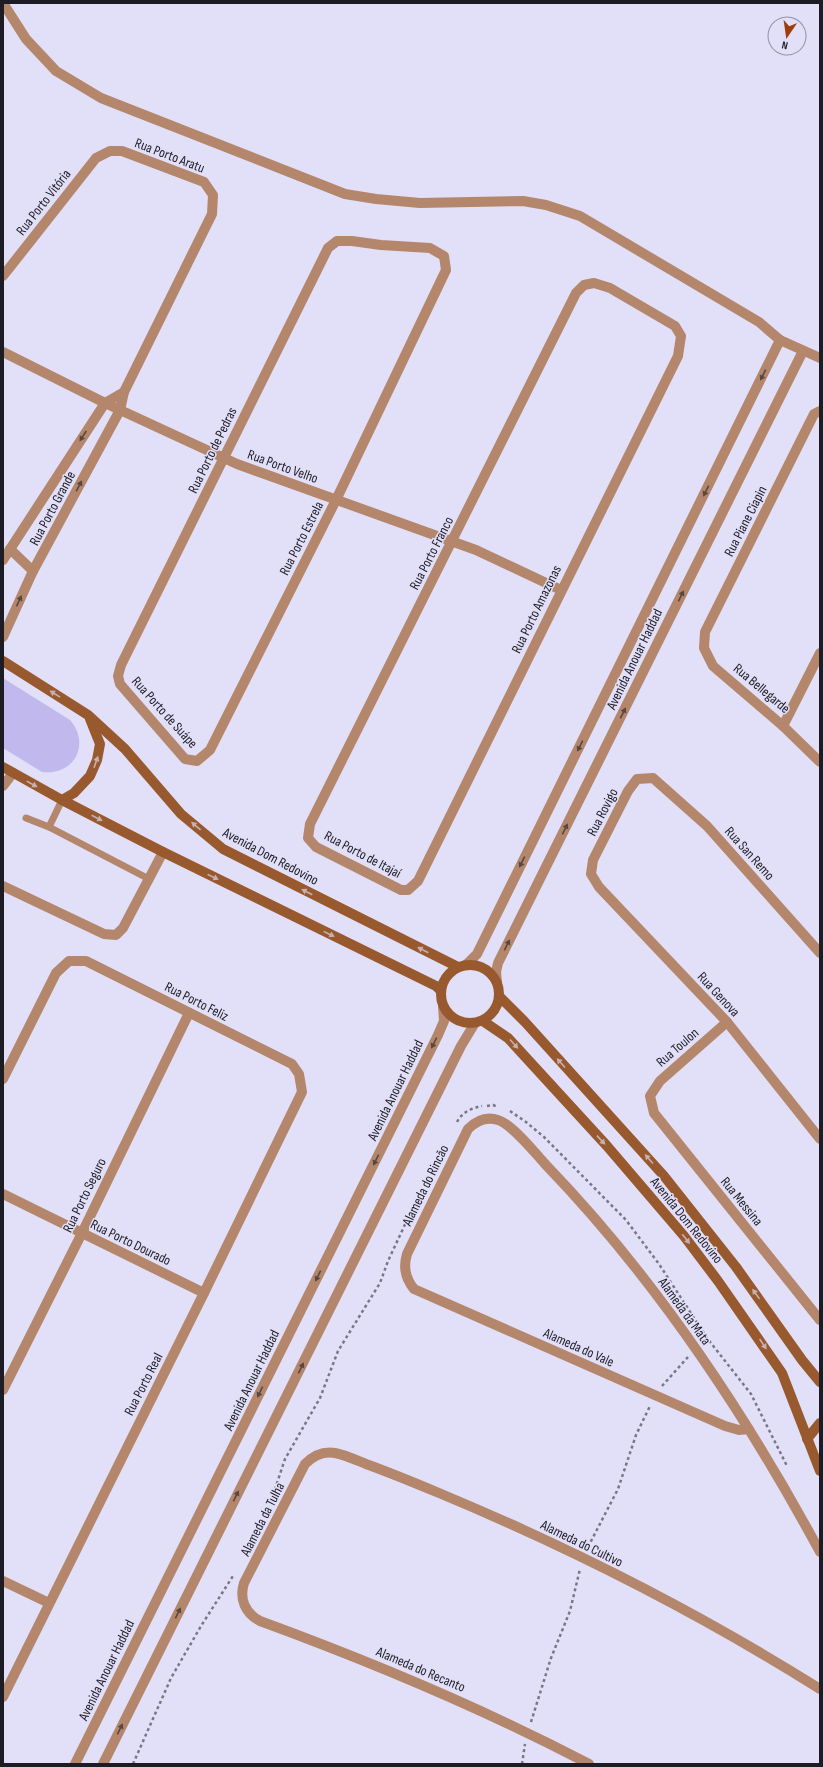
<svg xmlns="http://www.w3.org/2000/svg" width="823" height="1767" font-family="'Sofia Sans Condensed',sans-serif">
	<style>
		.green { fill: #c1b9ed }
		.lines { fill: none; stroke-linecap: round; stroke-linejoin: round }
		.path { stroke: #797786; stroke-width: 2.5; stroke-dasharray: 3 3; stroke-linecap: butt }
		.lane { stroke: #b4876c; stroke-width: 7 }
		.street { stroke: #b4876c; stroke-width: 10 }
		.secondary { stroke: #99592f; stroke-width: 10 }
		.oneway { fill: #594741 }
		.oneway2 { fill: #c8b0b2 }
		.labels { text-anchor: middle; stroke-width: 3; stroke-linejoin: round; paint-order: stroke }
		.street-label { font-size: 14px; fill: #1d1c24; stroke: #e2dff8 }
	</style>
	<rect width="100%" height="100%" fill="#e2dff8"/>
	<!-- green -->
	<path class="green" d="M3 678 70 720C91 744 74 776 42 772L3 748Z"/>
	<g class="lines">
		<!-- path -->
		<g class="path">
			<path d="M487 1106 493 1105 498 1107"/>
			<path d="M510 1111 526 1122 544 1137 626 1220 659 1264 707 1338 751 1394 787 1466"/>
			<path d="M457 1122C462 1112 472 1108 482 1106"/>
			<path d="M662 1386 688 1357"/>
			<path d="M271 1501 285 1459 320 1398 338 1351 380 1283 388 1261 408 1218 415 1209"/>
			<path d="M588 1547 618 1489 636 1435 650 1406"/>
			<path d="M531 1722 551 1658 570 1611 580 1569"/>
			<path d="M133 1764 171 1678 201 1626 233 1576"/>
			<path d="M522 1764 525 1744"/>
		</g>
		<!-- lane -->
		<g class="lane">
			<path d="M62 800 49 827 149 879"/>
			<path d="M26 818 49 827"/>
		</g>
		<!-- street -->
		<g class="street">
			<path d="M3 3 26 39 56 71 101 98 345 194 376 199 420 203 523 201 546 205 580 216 759 322 780 340 820 358"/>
			<path d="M337 241H352L381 245 430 248 444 256 446 270 336 500 210 750 197 761 185 759 120 684 118 676 121 665 328 248Z"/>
			<path d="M3 276 96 158 110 151H122L204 182 213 195 212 214 124 392 120 410 33 571 3 637"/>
			<path d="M594 283 610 288 675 326 681 336 678 356 418 881 408 890H401L316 847 308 838 310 824 576 293 584 285Z"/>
			<path d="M3 352 105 403 237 464 476 550 561 590"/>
			<path d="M820 411 814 414 705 632 704 648 713 666 783 726 820 762"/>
			<path d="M10 549 33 571"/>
			<path d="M3 560 105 403 124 392"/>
			<path d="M783 726 820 653"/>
			<path d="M3 786 13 773"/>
			<path d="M3 886 104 934 116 935 123 928 163 852"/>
			<path d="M820 953 707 826 653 778 637 779 628 791 593 860 591 874 599 887 727 1022 820 1139"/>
			<path d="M466 965 477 954 780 340"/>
			<path d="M497 982 496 972 498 963 803 351"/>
			<path d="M727 1022 660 1081 650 1096 654 1113 820 1320"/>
			<path d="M3 1079 56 973 69 961H86L292 1064 299 1074 302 1092 204 1293 3 1697"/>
			<path d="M3 1194 204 1293"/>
			<path d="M3 1390 82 1233 189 1013"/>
			<path d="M749 1429 739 1430 725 1426 414 1289C405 1278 403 1267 407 1254L468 1129C476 1121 486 1116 498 1120 512 1124 535 1153 546 1165 656 1279 745 1413 820 1552"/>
			<path d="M3 1581 49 1603"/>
			<path d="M75 1764 438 1035 444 1021 443 1006"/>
			<path d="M103 1764 461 1046 475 1023"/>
			<path d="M589 1764C482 1708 372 1662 260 1621 245 1613 239 1599 244 1583L305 1464C313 1456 323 1451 335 1453 345 1455 356 1460 366 1464 391 1473 415 1483 439 1493 571 1548 699 1613 820 1689"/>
		</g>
		<!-- secondary -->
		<g class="secondary">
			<path d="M3 661 88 715 125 749 181 814 223 849 458 967"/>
			<path d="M3 767 62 800 163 852 436 986 441 991"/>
			<path d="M62 800 74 793 90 776 97 760 100 744 90 719"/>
			<circle cx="470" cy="994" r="29"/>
			<path d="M500 997 525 1022 664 1176 736 1267 802 1360 820 1382"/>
			<path d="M483 1021 508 1038 607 1146 684 1236 718 1281 782 1373 820 1471"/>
			<path d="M807 1439 820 1423"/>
		</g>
	</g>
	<!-- one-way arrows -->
	<defs><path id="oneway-solid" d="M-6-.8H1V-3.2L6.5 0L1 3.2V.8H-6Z"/></defs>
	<g class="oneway">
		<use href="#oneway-solid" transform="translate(763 375) rotate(116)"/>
		<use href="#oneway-solid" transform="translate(83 436) rotate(123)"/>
		<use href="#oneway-solid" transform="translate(79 486) rotate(-62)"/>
		<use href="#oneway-solid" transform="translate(706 491) rotate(116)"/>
		<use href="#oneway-solid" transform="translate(681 596) rotate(-64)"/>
		<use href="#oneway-solid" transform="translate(19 601) rotate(-65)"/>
		<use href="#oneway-solid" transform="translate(623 713) rotate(-64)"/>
		<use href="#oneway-solid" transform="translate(580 746) rotate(116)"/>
		<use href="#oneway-solid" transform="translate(565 829) rotate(-64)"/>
		<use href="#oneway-solid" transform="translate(522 862) rotate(116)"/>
		<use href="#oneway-solid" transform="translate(507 945) rotate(-64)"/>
		<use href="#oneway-solid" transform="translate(434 1043) rotate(116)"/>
		<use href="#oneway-solid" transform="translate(376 1160) rotate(116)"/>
		<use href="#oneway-solid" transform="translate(318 1276) rotate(116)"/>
		<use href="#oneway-solid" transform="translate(301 1368) rotate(-64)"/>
		<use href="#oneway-solid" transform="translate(260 1392) rotate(116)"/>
		<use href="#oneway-solid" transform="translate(236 1496) rotate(-64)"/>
		<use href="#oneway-solid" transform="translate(178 1613) rotate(-64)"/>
		<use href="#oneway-solid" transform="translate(120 1729) rotate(-64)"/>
	</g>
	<g class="oneway2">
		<use href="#oneway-solid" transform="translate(55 694) rotate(-148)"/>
		<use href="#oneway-solid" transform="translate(96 762) rotate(-71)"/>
		<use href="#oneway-solid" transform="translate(32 784) rotate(29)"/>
		<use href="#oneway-solid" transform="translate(97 818) rotate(27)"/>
		<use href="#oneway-solid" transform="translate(196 826) rotate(-140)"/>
		<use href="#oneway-solid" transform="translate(213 877) rotate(26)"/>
		<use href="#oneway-solid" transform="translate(307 892) rotate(-153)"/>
		<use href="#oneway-solid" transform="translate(329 934) rotate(26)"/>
		<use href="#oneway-solid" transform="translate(423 950) rotate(-153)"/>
		<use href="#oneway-solid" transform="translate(514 1044) rotate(48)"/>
		<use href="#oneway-solid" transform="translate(561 1063) rotate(-132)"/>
		<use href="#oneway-solid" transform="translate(601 1140) rotate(47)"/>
		<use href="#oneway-solid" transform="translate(649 1159) rotate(-131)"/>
		<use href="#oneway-solid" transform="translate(686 1239) rotate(52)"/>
		<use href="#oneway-solid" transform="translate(756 1294) rotate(-126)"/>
		<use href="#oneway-solid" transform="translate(763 1344) rotate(56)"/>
	</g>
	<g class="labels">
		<!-- street labels -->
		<g class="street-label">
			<text transform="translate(170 155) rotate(21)" y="5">Rua Porto Aratu</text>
			<text transform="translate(43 202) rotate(-52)" y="5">Rua Porto Vitória</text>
			<text transform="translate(212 450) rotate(-64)" y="5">Rua Porto de Pedras</text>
			<text transform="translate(283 466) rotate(20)" y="5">Rua Porto Velho</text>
			<text transform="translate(52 508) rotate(-62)" y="5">Rua Porto Grande</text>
			<text transform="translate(745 521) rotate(-63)" y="5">Rua Piane Ciapin</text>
			<text transform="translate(301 538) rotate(-63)" y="5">Rua Porto Estrela</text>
			<text transform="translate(431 553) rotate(-63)" y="5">Rua Porto Franco</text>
			<text transform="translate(536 609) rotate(-64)" y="5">Rua Porto Amazonas</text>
			<text transform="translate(634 659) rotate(-64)" y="5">Avenida Anouar Haddad</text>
			<text transform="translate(762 688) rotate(40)" y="5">Rua Bellegarde</text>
			<text transform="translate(165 712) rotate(48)" y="5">Rua Porto de Suápe</text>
			<text transform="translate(602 812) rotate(-63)" y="5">Rua Rovigo</text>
			<text transform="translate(750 853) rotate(48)" y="5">Rua San Remo</text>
			<text transform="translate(363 854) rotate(28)" y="5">Rua Porto de Itajaí</text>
			<text transform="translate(271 856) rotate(28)" y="5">Avenida Dom Redovino</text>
			<text transform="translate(719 994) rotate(47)" y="5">Rua Genova</text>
			<text transform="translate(197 1001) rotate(27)" y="5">Rua Porto Feliz</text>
			<text transform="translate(677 1047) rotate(-41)" y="5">Rua Toulon</text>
			<text transform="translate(395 1090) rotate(-64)" y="5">Avenida Anouar Haddad</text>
			<text transform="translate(425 1185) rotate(-64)" y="5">Alameda do Rincão</text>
			<text transform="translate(84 1195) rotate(-64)" y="5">Rua Porto Seguro</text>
			<text transform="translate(742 1201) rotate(51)" y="5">Rua Messina</text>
			<text transform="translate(687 1220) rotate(51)" y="5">Avenida Dom Redovino</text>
			<text transform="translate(131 1242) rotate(26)" y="5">Rua Porto Dourado</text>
			<text transform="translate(685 1311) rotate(54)" y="5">Alameda da Mata</text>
			<text transform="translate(579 1347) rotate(24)" y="5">Alameda do Vale</text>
			<text transform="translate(251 1380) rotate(-64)" y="5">Avenida Anouar Haddad</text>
			<text transform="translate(143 1384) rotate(-63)" y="5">Rua Porto Real</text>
			<text transform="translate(262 1519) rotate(-63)" y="5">Alameda da Tulha</text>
			<text transform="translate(582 1543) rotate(26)" y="5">Alameda do Cultivo</text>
			<text transform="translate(421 1669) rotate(23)" y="5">Alameda do Recanto</text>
			<text transform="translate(106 1670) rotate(-64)" y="5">Avenida Anouar Haddad</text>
		</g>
	</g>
	<!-- border -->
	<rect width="823" height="1767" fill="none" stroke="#1d1c24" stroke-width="8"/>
	<!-- north arrow -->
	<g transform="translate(787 36) rotate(193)"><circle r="19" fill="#e2dff8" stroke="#9391a3"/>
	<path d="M0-3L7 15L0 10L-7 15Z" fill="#a13d09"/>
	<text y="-6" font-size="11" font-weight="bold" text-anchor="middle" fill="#1d1c24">N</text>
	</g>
</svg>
